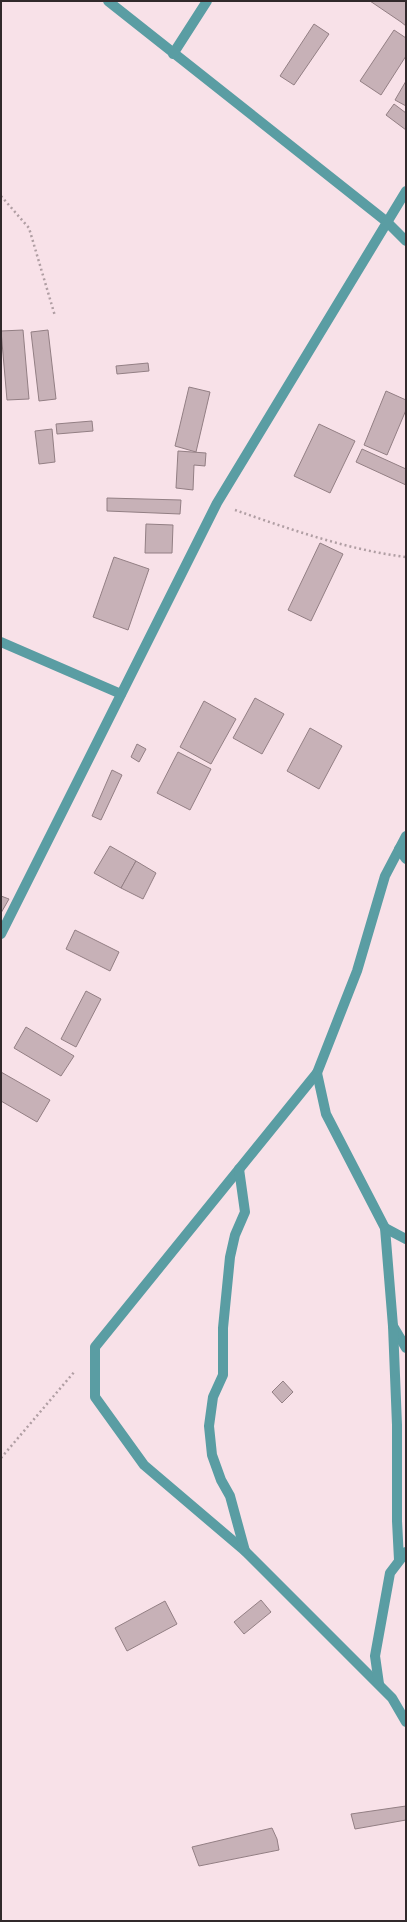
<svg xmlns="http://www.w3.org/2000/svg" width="407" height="1922" font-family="Figtree,sans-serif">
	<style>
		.building { fill: #c7b1b7; stroke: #937f84 }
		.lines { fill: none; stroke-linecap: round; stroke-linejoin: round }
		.path { stroke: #b09ea3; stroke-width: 2.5; stroke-dasharray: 2 3; stroke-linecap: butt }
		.minor { stroke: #5a9da3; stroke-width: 10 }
	</style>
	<rect width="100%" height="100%" fill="#f8e1e8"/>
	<!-- building -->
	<g class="building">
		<path d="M370 1H406V26L401 22Z"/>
		<path d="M314 24 329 34 294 85 280 76Z"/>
		<path d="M394 30 406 38V56L381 95 360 81Z"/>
		<path d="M406 81V106L395 100Z"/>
		<path d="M394 104 406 113V130L386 115Z"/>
		<path d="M23 330 29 399 7 400 1 331Z"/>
		<path d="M48 330 56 399 39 401 31 332Z"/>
		<path d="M148 363 149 371 117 374 116 366Z"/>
		<path d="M189 387 210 392 196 452 175 446Z"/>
		<path d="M386 391 406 400V410L387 455 364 445Z"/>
		<path d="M92 421 93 431 57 434 56 424Z"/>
		<path d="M319 424 355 441 330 493 294 476Z"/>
		<path d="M52 429 55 462 39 464 35 431Z"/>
		<path d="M362 449 406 469V485L356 462Z"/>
		<path d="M178 451 206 453 205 466 194 465 193 490 176 488Z"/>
		<path d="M107 498 181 500 180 514 107 511Z"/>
		<path d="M146 524 173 525 172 553H145Z"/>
		<path d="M320 543 343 554 311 621 288 610Z"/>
		<path d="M114 557 149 569 128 630 93 617Z"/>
		<path d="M255 698 284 714 262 754 233 738Z"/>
		<path d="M204 701 236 719 211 764 180 747Z"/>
		<path d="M310 728 342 746 319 789 287 771Z"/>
		<path d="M137 744 146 749 139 762 131 757Z"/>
		<path d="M178 752 211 769 190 810 157 793Z"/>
		<path d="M112 770 122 775 101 820 92 816Z"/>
		<path d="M110 846 136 861 121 888 94 873Z"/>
		<path d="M136 861 156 873 143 899 121 888Z"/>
		<path d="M1 896 9 899 1 913Z"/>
		<path d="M75 930 119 952 110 971 66 949Z"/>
		<path d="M86 991 101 999 76 1047 61 1039Z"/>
		<path d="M26 1027 74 1056 61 1076 14 1048Z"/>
		<path d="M1 1072 50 1100 37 1122 1 1101Z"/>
		<path d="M283 1381 293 1392 282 1403 272 1392Z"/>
		<path d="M261 1600 271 1612 244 1634 234 1622Z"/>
		<path d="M165 1601 177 1624 127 1651 115 1628Z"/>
		<path d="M406 1806V1820L355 1829 351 1814Z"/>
		<path d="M272 1828 277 1839 279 1850 199 1866 192 1847Z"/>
	</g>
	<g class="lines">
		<!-- path -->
		<g class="path">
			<path d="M1 196 29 228 55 316"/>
			<path d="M235 510C289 529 349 550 406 557"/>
			<path d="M1 1458 75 1371"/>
		</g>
		<!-- minor -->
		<g class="minor">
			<path d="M108 1 387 222 406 241"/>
			<path d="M173 54 207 1"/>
			<path d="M1 642 121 694"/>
			<path d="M406 836 385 876 357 971 317 1073 95 1347V1397L144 1465 245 1551 392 1698 406 1722"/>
			<path d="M399 849 406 859"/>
			<path d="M1 934 217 503 406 191"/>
			<path d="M317 1073 326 1114 385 1228 393 1326 406 1348"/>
			<path d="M239 1169 245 1212 235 1235 230 1257 223 1328V1375L213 1397 209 1426 212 1455 221 1480 230 1496 245 1551"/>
			<path d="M385 1228 406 1239"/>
			<path d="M393 1326 397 1425V1521L399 1560"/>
			<path d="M379 1684 375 1656 390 1573 406 1552"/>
		</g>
	</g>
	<!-- border -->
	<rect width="407" height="1922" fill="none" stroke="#31292b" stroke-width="4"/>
</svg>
